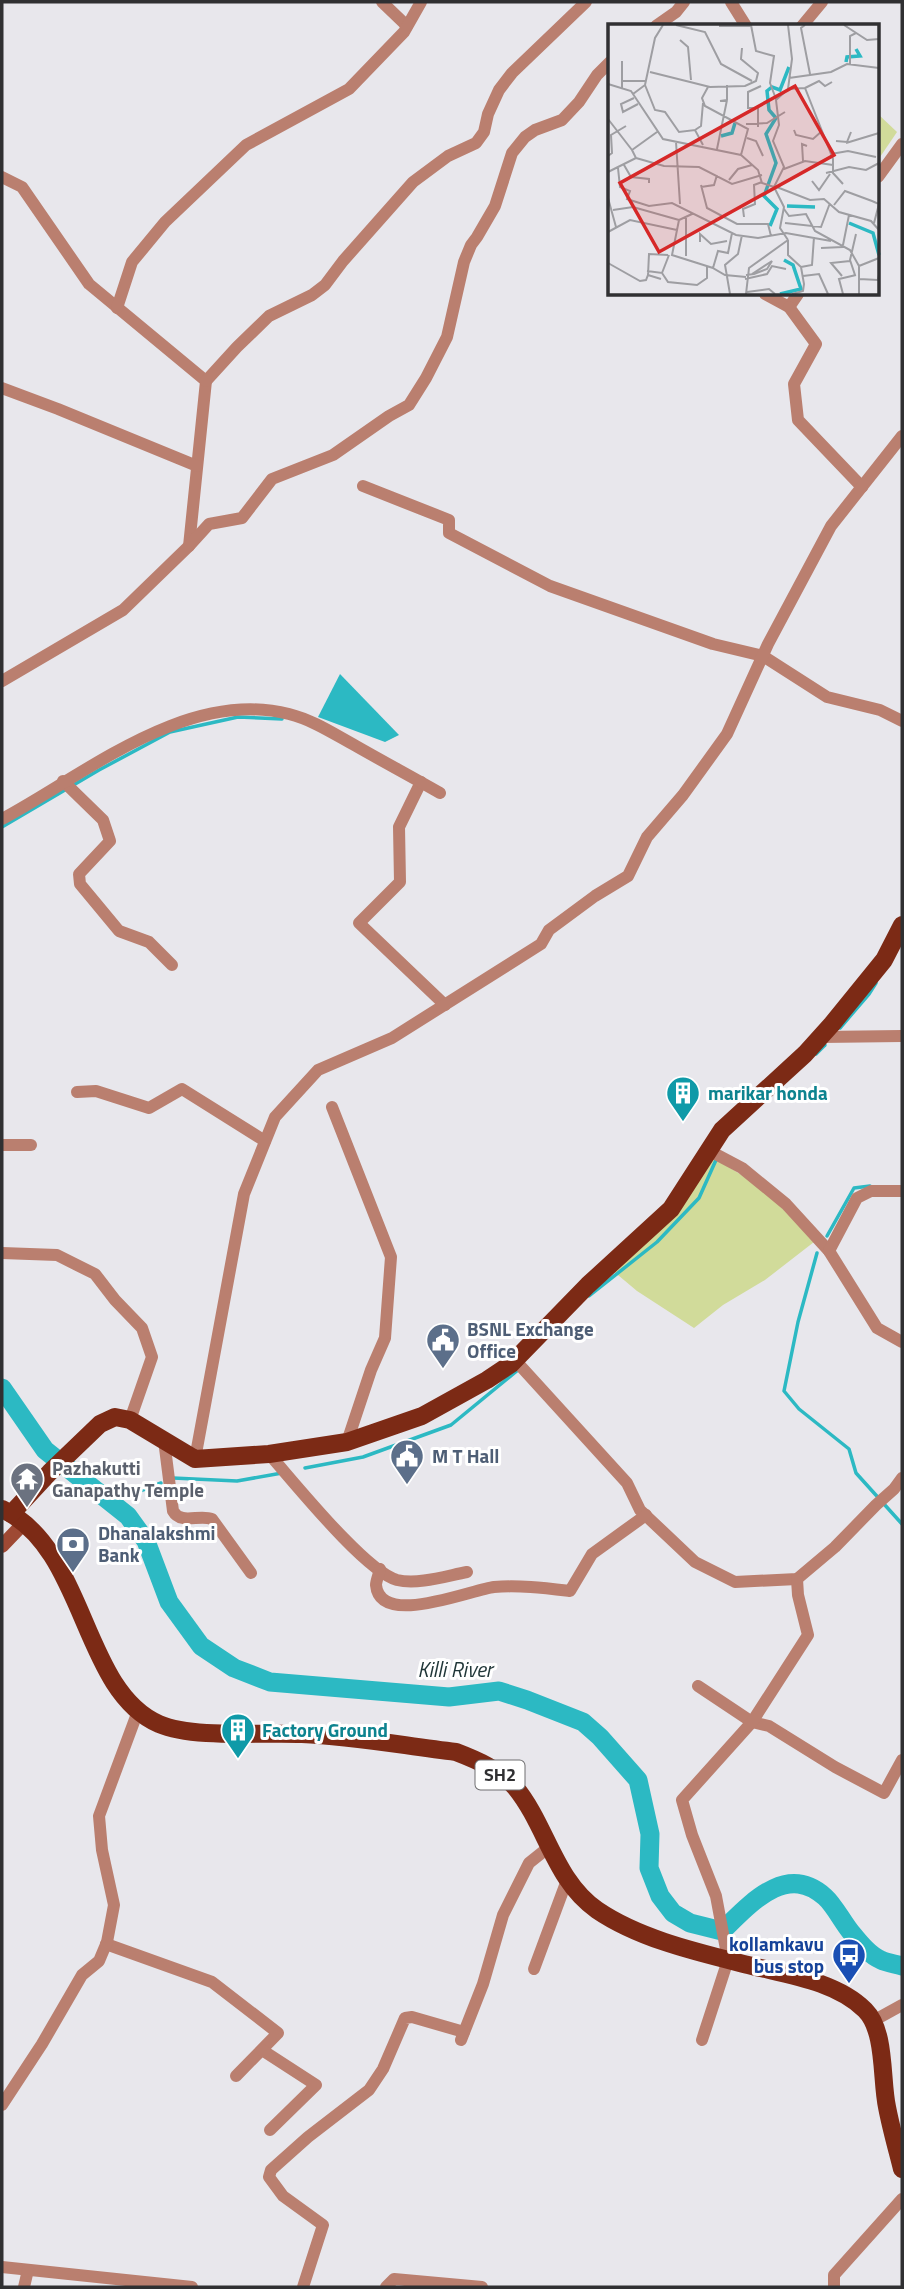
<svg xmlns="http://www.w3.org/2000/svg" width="904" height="2289" font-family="'Titillium Web',sans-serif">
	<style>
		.green { fill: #d1db9a }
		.water { fill: #2cb9c3 }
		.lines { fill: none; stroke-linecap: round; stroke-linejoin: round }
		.stream { stroke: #2cb9c3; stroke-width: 3.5 }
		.river { stroke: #2cb9c3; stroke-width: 19 }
		.street { stroke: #ba7f6f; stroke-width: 12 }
		.secondary { stroke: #9e4934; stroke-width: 14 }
		.primary { stroke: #7c2a15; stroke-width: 18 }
		.labels { text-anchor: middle; stroke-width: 6; stroke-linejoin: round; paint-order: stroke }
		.shield { fill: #fff; stroke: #6e6e70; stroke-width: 2 }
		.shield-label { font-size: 18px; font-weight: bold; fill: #303032 }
		.culture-label { font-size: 19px; font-weight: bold; fill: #0d838f; stroke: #fff; text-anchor: start }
		.service-label { font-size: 19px; font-weight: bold; fill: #4e5e75; stroke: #fff; text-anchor: start }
		.worship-label { font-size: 19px; font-weight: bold; fill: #5b616d; stroke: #fff; text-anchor: start }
		.transit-label { font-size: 19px; font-weight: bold; fill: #164399; stroke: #fff; text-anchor: end }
		.water-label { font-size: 21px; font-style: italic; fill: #1f3537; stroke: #fff }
		.inset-river { fill: none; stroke: #2cb9c3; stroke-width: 3.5 }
		.inset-road { fill: none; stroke: #9e9ea2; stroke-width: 2 }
		.view { fill: #d62828; fill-opacity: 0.15; stroke: #d62828; stroke-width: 3.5 }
		.inset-edge { fill: none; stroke: #303032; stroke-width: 3.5 }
	</style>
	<rect width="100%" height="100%" fill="#e8e7ec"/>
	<!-- green -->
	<g class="green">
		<path d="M878 114 897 132 878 160Z"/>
		<path d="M706 1153 764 1189 814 1242 765 1280 723 1305 694 1328 637 1291 612 1270 654 1221Z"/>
	</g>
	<!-- water -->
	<path class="water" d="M340 674 399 735 385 742 318 717Z"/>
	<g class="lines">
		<!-- stream -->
		<g class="stream">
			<path d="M2 827 99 770 170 732 238 717 282 719"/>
			<path d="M840 1028 869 994 876 983"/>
			<path d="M816 1054 825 1045"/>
			<path d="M827 1236 854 1188 870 1186"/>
			<path d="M817 1253 798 1322 784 1391 799 1409 849 1449 856 1473 902 1524"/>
			<path d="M589 1296 657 1242 699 1198 716 1160"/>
			<path d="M305 1468 363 1457 451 1425 518 1370"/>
			<path d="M173 1478 237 1481 282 1473"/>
			<path d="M111 1502 161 1483"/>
		</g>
		<!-- river -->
		<path class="river" d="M2 1388 45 1450 128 1516 146 1541 169 1602 201 1646 234 1668 270 1682 449 1697 499 1691 527 1700 583 1722 600 1737 638 1780 650 1834 649 1868 660 1896 673 1913 690 1923 722 1931C750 1904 786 1862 825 1897 834 1905 842 1921 850 1931 859 1942 869 1955 881 1960 887 1963 896 1964 902 1966"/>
		<!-- street -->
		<g class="street">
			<path d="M382 2 407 26"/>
			<path d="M731 2 746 26"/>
			<path d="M656 26 676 12 684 2"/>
			<path d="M802 26 822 2"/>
			<path d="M2 177 22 187 89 284 206 381 189 546"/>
			<path d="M878 177 902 144"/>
			<path d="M765 294 789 307 798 294"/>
			<path d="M789 307 816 344 794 384 798 420 862 487"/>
			<path d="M117 308 132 262 165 222 246 145 349 89 404 32 421 2"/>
			<path d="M206 381 237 347 269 316 312 295 325 285 343 261 413 182 448 156 476 143 484 132 488 114 499 90 512 73 586 2"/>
			<path d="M2 388 58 409 197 466"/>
			<path d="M363 486 449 520V533L550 586 713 644 763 656 827 697 880 710 902 721"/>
			<path d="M2 681 123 610 189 546 209 524 242 518 272 479 333 455 389 416 409 405 426 378 447 337 464 262 471 245 477 237 495 206 512 153 525 137 535 130 562 120 579 102 597 75 610 62"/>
			<path d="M63 781 103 820 110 841 79 874 80 884 119 931 149 942 172 965"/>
			<path d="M421 782 399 827 400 882 359 923 445 1005"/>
			<path d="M2 819C86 774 187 688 289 714 313 720 334 734 356 746 384 762 412 777 440 793"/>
			<path d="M821 1037 902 1036"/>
			<path d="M77 1092 96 1091 149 1108 182 1089 265 1141"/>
			<path d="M332 1107 391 1257 385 1338 371 1370 347 1442"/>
			<path d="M2 1145H31"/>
			<path d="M708 1150 742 1168 786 1204 829 1251 877 1328 902 1342"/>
			<path d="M829 1251 857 1198 871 1191H902"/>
			<path d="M2 1253 57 1255 95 1274 115 1300 142 1328 152 1357 130 1420"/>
			<path d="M515 1360 627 1483 640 1510 695 1562 735 1582 797 1579 835 1547 876 1505 894 1489 902 1478"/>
			<path d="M164 1440 173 1511C181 1525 199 1514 212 1519L251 1573"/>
			<path d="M269 1454C294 1482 365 1571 397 1580 418 1585 446 1576 467 1572"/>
			<path d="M195 1459 244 1194 275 1117 318 1070 392 1038 541 944 549 930 595 896 628 876 647 837 683 795 727 734 768 644 831 526 902 436"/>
			<path d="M380 1569C379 1574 376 1581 376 1585 380 1628 470 1590 494 1587 519 1585 544 1588 570 1591L592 1554 646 1515"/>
			<path d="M698 1686 752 1722 769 1726 835 1767 884 1793 902 1760"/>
			<path d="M106 1944 212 1982 278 2033 236 2076"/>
			<path d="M534 1969 567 1880"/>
			<path d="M873 2021 902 2005"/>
			<path d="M461 2040 483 1984 503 1915 529 1863 549 1847"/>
			<path d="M702 2040 728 1960 716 1896 692 1835 682 1800 752 1722 808 1635 798 1595 797 1579"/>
			<path d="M262 2050 316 2085 270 2130"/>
			<path d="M2 2105 42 2044 82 1975 99 1961 107 1942 114 1905 102 1850 99 1816 138 1711"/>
			<path d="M2 2267 192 2287"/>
			<path d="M24 2287 28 2270"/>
			<path d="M303 2287 323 2225 283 2196 269 2177 271 2170 308 2137 369 2090 383 2069 405 2018 412 2017 464 2032"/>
			<path d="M386 2287 394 2279 482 2287"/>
			<path d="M834 2287V2275L902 2199"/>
		</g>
		<!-- secondary -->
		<path class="secondary" d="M2 1546 24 1523"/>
		<!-- primary -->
		<g class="primary">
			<path d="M2 1509C87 1549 81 1690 159 1724 194 1739 262 1732 302 1734 353 1736 405 1746 456 1752 477 1760 500 1770 515 1787 547 1826 554 1880 597 1910 641 1940 701 1953 752 1966 789 1975 837 1982 865 2010 886 2031 881 2079 887 2107 891 2128 897 2149 902 2169"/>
			<path d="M11 1514 50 1472 100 1424 115 1417 130 1420 195 1459 269 1454 347 1442 422 1416 487 1380 511 1364 588 1285 671 1209 722 1130 805 1054 832 1024 884 960 902 925"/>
		</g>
	</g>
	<!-- icons -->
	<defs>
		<g id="building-pin" transform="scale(1.75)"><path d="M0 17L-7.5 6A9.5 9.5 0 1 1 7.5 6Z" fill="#0f9aa8" stroke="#fff"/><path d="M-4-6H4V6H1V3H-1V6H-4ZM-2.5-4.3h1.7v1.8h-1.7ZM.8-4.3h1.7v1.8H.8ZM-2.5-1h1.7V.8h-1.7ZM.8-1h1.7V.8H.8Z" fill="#fff"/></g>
		<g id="civic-pin" transform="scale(1.75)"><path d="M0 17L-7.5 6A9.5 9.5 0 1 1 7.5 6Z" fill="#5c6f8a" stroke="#fff"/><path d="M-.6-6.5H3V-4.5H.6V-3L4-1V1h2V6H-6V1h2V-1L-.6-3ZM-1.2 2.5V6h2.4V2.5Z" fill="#fff"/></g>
		<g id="temple-pin" transform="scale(1.75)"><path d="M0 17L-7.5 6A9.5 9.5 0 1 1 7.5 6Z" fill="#6b7280" stroke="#fff"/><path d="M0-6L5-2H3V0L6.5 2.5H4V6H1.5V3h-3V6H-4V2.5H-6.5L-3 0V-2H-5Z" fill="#fff"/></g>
		<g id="bank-pin" transform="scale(1.75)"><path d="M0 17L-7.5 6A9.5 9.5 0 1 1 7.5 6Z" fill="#5c6f8a" stroke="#fff"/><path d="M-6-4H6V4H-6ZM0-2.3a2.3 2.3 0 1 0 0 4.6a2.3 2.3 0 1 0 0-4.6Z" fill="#fff"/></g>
		<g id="bus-pin" transform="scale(1.75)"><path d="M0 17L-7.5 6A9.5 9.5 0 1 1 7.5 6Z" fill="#1a4fb4" stroke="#fff"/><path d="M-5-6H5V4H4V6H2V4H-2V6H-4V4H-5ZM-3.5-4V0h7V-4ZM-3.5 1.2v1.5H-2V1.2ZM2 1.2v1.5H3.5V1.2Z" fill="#fff"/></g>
	</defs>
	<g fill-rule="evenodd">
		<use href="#building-pin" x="683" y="1093"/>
		<use href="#civic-pin" x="443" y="1340"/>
		<use href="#civic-pin" x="407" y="1456"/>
		<use href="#temple-pin" x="27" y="1479"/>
		<use href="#bank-pin" x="73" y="1544"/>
		<use href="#building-pin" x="238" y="1730"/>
		<use href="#bus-pin" x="849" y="1955"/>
	</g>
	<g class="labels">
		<!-- shield labels -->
		<rect class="shield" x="475.5" y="1760.5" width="49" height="29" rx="5"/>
		<g class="shield-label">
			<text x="500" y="1781">SH2</text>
		</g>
		<!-- culture labels -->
		<g class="culture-label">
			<text x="708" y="1100">marikar honda</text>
			<text x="262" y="1737">Factory Ground</text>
		</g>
		<!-- service labels -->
		<g class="service-label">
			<text x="467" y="1336">BSNL Exchange<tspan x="467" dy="22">Office</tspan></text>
			<text x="432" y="1463">M T Hall</text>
			<text x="98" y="1540">Dhanalakshmi<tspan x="98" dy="22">Bank</tspan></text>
		</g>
		<!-- worship labels -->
		<g class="worship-label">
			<text x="52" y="1475">Pazhakutti<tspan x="52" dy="22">Ganapathy Temple</tspan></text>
		</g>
		<!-- transit labels -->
		<g class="transit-label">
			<text x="824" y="1951">kollamkavu<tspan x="824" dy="22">bus stop</tspan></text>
		</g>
		<!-- water labels -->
		<g class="water-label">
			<text x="455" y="1677">Killi River</text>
		</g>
	</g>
	<!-- overview -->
	<g transform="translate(608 24)">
		<rect width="271" height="271" fill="#e8e7ec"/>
		<path class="inset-river" d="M238 38 239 33 252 32 248 25M113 112 124 109 127 99M179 182 207 183M241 199 265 209 271 231M162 202 169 185 156 172 168 139 158 110 168 94 161 86 159 67 164 63 172 66 181 43M172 270 193 265 185 241 176 236"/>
		<path class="inset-road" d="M68 1 97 8 113 40 144 57M143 1 148 27 166 32 162 59 168 75M180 1 184 35 180 65 168 76 171 101 165 117 176 143 166 163 176 183 172 204 180 216M197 1 193 4 202 50M236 1 259 16 271 15M111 2H143M72 16 80 23 83 56M242 40V12L248 9M42 48 102 63 137 62 148 57 150 49 133 35 134 24M181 54 223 48 239 40 271 44M15 57H37M0 60 23 67 55 115 133 131 150 146 154 159 166 163M37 61 47 86 57 88 71 108 87 106 95 121M100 63 94 74 97 82 140 105 133 131M14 64V37M197 64 211 57 217 62 224 58M180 65 197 64 225 135V149L235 160M25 70 37 61 47 14 55 1M26 74 13 80 15 88 30 80M112 77 119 76V61M0 95 24 126M138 100 159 99 177 88M150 103V84H140V68L153 62M87 106 93 102 95 79M186 106 188 111 205 115 214 107M139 114 148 117 155 132M228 117 239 118 243 108M68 118 72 180M238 119 271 109M109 125 119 76M223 130 240 127 268 133M0 132 4 129 3 111 18 102M28 134 56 142 91 143 124 160 154 151M195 137 194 120 199 122M16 141 23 153 41 155V159M10 144 12 163 22 167 19 175 41 182 64 179 128 211 150 214 178 209 223 217M176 145 197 137 225 141M0 148 28 134 24 126 49 108M218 149 241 143 258 146 271 139M121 156 130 145 144 141M204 157 211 166 222 150M93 161 99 184 129 200H160L163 212M166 162 202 176 216 175 231 188 263 197 271 206M93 163 106 161 109 151M0 174 8 203M226 181 237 167 264 177 271 180 266 199M176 185 181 192 198 190 207 207 242 226 251 242V270M5 186 25 183 71 196M84 190 71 196 64 231 105 244M78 193V232M136 193 135 185 147 180 146 161 154 158M177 199 213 203 222 179M0 208 22 196 69 206M124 209 120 229 110 227 105 244 117 251 138 253M180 216V231L193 243 196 260 195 267 184 270M92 218V210L103 220 119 217M235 221 241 191M213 224 235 223M0 239 32 257 38 256 40 251 53 255M251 242 271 234M193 243 204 241 206 213M39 247 54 249 61 231M54 249 60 258 89 261 99 254V243M40 251 41 230 60 231M138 251 146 250 159 245 164 237 144 250M247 251 242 236 248 210M195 252 211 250 220 270M234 252 223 239 242 237M137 255 159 250 164 242 178 245M251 255 270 256 271 251M139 268 161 265 167 270M122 270 117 241 130 230 134 211M138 270 141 244 180 216M235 270 231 255 248 251"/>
		<path class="view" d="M187 62 226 131 51 228 12 159Z"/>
		<rect width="271" height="271" class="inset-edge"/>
	</g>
	<!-- border -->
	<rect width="904" height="2289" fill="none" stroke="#303032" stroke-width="7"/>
</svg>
